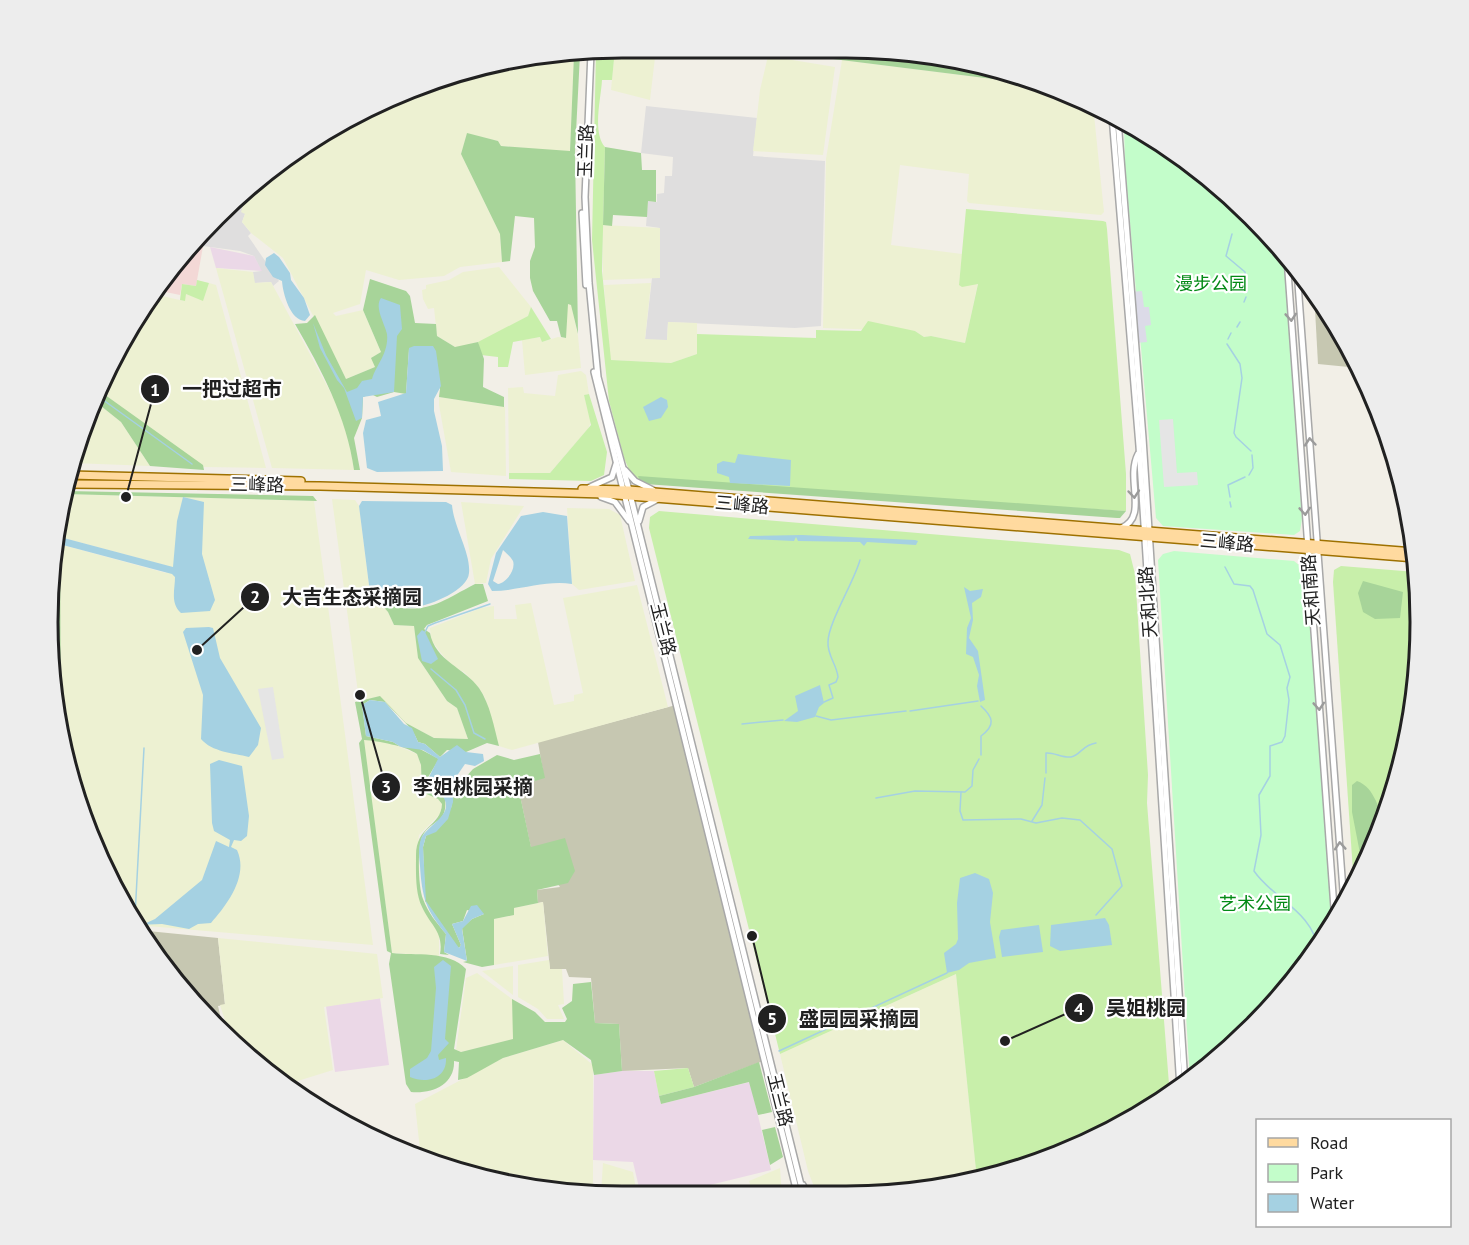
<svg xmlns="http://www.w3.org/2000/svg" width="1469" height="1245" font-family="'PT Sans','Noto Sans SC',sans-serif">
	<style>
		.residential { fill: #dfdede }
		.commercial { fill: #f3d8d6 }
		.industrial { fill: #ebd8e7 }
		.construction { fill: #c6c7b1 }
		.farmland { fill: #edf1d2 }
		.grass { fill: #c8efaa }
		.forest { fill: #a7d499 }
		.park { fill: #c3fdca }
		.parking { fill: #e5e5e5 }
		.plaza { fill: #dcdbe8 }
		.water { fill: #a5d1e2; fill-rule: evenodd }
		.lines { fill: none; stroke-linecap: round; stroke-linejoin: round }
		.stream { stroke: #a5d1e2; stroke-width: 1.5 }
		.minor-casing { stroke: #a8a8a8; stroke-width: 8 }
		.major-casing { stroke: #9e7100; stroke-width: 10 }
		.minor { stroke: #fff; stroke-width: 5 }
		.major { stroke: #ffda9f; stroke-width: 7 }
		.oneway { stroke: #9b9b9b }
		.labels { text-anchor: middle; stroke-width: 4.5; stroke-linejoin: round; paint-order: stroke }
		.street-label { font-size: 18px; fill: #212121; stroke: #fff }
		.park-label { font-size: 18px; fill: #048a16; stroke: #fff }
		.rim { fill: none; stroke: #212121; stroke-width: 3 }
		.leader { fill: none; stroke: #212121; stroke-width: 2 }
		.callout-dot { fill: #212121; stroke: #fff; stroke-width: 2 }
		.mark-label { font-size: 18px; text-anchor: middle; font-weight: bold; fill: #fff }
		.callout-label { font-size: 20px; text-anchor: middle; font-weight: bold; fill: #212121; stroke: #fff; stroke-width: 4.5; stroke-linejoin: round; paint-order: stroke }
	</style>
	<rect width="100%" height="100%" fill="#f2efe7"/>
	<!-- residential -->
	<g class="residential">
		<path d="M646 106 757 118 753 156 825 161 821 326 795 328 668 322 667 340H645L652 278 660 277V228L646 226 648 201 657 202V194L664 193 665 176H672L673 157 641 153Z"/>
		<path d="M238 198 236 202 244 206 245 214 242 222 251 233 248 236 279 281 273 286 271 282 254 283 253 272 261 271 254 256 240 251 203 246 205 235Z"/>
	</g>
	<!-- commercial -->
	<path class="commercial" d="M205 235 196 286 182 284 180 295 156 290Z"/>
	<!-- industrial -->
	<g class="industrial">
		<path d="M210 247 254 256 262 271 216 268Z"/>
		<path d="M380 998 389 1065 335 1072 326 1006Z"/>
		<path d="M622 1071H654L661 1104 750 1082 771 1170 665 1196H641L633 1162 593 1160 594 1075Z"/>
	</g>
	<!-- construction -->
	<g class="construction">
		<path d="M1314 291 1324 304 1359 368 1318 364Z"/>
		<path d="M676 705 763 1061 694 1087 688 1068 622 1071 619 1024 595 1023 591 978 569 977 566 969H550L543 902 538 903 537 890 560 887 531 848 518 786 544 777 538 742Z"/>
		<path d="M138 930 218 938 225 1005 218 1006 225 1036 217 1029 145 941Z"/>
	</g>
	<!-- farmland -->
	<g class="farmland">
		<path d="M615 49H656L650 100 611 90Z"/>
		<path d="M574 54 570 152 501 146 498 141 467 134 461 154 500 234 502 262 460 267 444 276 399 280 366 270 360 304 333 313 336 316 363 310 381 352 372 358 375 367 346 379 283 258 251 233 242 222 245 214 241 212 243 206 235 202 244 190 257 181 263 183V177L368 107 474 67 486 66 501 70 502 64Z"/>
		<path d="M768 56 835 67 823 155 753 151 760 90Z"/>
		<path d="M842 60 1017 82 1093 105 1104 212 1101 215 969 203 967 201 969 174 900 165 891 245 962 254 959 285 978 283 965 343 931 336 924 337 915 331 823 328 826 159Z"/>
		<path d="M603 225 660 228V278L603 280Z"/>
		<path d="M499 267 531 307 528 316 490 338 462 347H455L437 336 434 308 428 309 423 299 422 290 426 289V285L449 280 463 272Z"/>
		<path d="M216 268 253 272 255 283 271 282 338 406 350 442 354 470 272 468Z"/>
		<path d="M209 283 216 285 266 468 203 467 101 392 145 303 156 290 158 295 184 301 186 294 203 300Z"/>
		<path d="M651 283 645 339 667 340 668 322 697 323V354L671 363 610 360 604 285Z"/>
		<path d="M567 304H571L578 336 581 368 525 375 522 340 541 337 542 342 558 337 566 338Z"/>
		<path d="M581 371 586 375 589 394 584 395 592 419 588 429 548 475 509 473 508 388 523 387 524 393 555 396 558 375Z"/>
		<path d="M439 397 505 407 506 476 451 472 439 405Z"/>
		<path d="M96 402 121 422 150 466 73 463 79 438Z"/>
		<path d="M65 494 314 501 373 945 136 925 92 842 61 727 59 544 166 573 168 566 56 536Z"/>
		<path d="M332 499 355 500 359 506 369 585 388 612 394 625 414 626 418 658 447 701 457 708 468 739 434 738 406 723 380 697 359 700Z"/>
		<path d="M461 502 524 506 491 559 486 583 475 584Z"/>
		<path d="M567 508 609 509 620 515 635 581 579 590 572 584Z"/>
		<path d="M637 585 668 707 512 750 499 746 485 698 479 688 464 672 452 667 431 640 430 628 481 608 494 606V619H517L515 605 531 603 554 705 574 701V695L583 693 563 598Z"/>
		<path d="M363 739 390 743 417 754 421 765 422 792 438 799 442 804 440 814 419 835 416 857 421 906 439 932V956L392 953Z"/>
		<path d="M543 902 548 956 494 965V919L513 915 514 908Z"/>
		<path d="M218 938 377 954 383 998 324 1007 333 1070 288 1084 227 1037 228 1030 220 1005 225 1004Z"/>
		<path d="M549 960 550 969H562L564 1004 558 1005 564 1019H547L538 1009 518 997V965Z"/>
		<path d="M513 966V995L482 971Z"/>
		<path d="M477 973 512 999 514 1039 461 1052 456 1050 466 978Z"/>
		<path d="M956 974 977 1180 959 1186 847 1197H818L808 1171 780 1054Z"/>
		<path d="M563 1040 593 1065V1187L421 1159 415 1104 503 1058Z"/>
		<path d="M603 1163 633 1172 636 1189 634 1196 601 1193Z"/>
		<path d="M780 1168 782 1197H754L749 1181Z"/>
	</g>
	<!-- grass -->
	<g class="grass">
		<path d="M615 49 612 80H602C601 99 592 132 605 147L602 271 611 360 671 363 697 354V334L816 338V330L861 331 868 321 915 331 924 337 931 336 965 343 978 284 962 287 959 285 966 209 1103 221 1106 222 1107 229 1126 474V511L637 481 630 472 624 458 609 401 592 240 596 51Z"/>
		<path d="M197 280 209 283 203 301 186 294 185 301 180 300 182 284 196 286Z"/>
		<path d="M531 307 551 339 542 342 540 337 513 342 508 367H498V357L481 355 478 342 528 316Z"/>
		<path d="M589 394 607 452 604 475 591 481 509 479V473H550L591 425 584 395Z"/>
		<path d="M659 511 1119 550 1130 554 1135 574 1148 775 1147 803 1170 1097 1066 1153 977 1180 956 974 780 1054 649 528 650 517Z"/>
		<path d="M1341 566 1416 572 1421 623 1410 735 1377 843 1354 886 1333 582 1334 570Z"/>
		<path d="M688 1068 694 1087 659 1096 654 1071Z"/>
	</g>
	<!-- forest -->
	<g class="forest">
		<path d="M826 51 921 53 1017 82 825 58Z"/>
		<path d="M574 54H580L575 152 578 334 571 305 568 304 566 338 561 337 557 321H550L533 291 530 278V261L535 247 534 218 515 216 510 261 502 262 500 234 461 154 467 133 498 141 501 146 570 151Z"/>
		<path d="M605 147 641 153 642 170H656V202L648 201 647 217 613 215 612 226 603 225Z"/>
		<path d="M370 279 406 291 410 296 415 323 436 324 437 336 455 347 478 342 484 359 483 387 504 397V407L439 397 440 389 420 346 409 349 406 394 394 392 377 397 371 394 363 397 362 418 354 438 360 470H354C347 417 321 369 295 324L307 323 315 315 346 379 375 367 371 358 381 352 363 310Z"/>
		<path d="M101 392 203 465 204 470 150 466 121 422 96 402Z"/>
		<path d="M638 476 1126 511 1120 518H1117L645 484 640 481Z"/>
		<path d="M66 491 313 496 317 501 65 494Z"/>
		<path d="M56 536 60 537 61 727 53 699V548Z"/>
		<path d="M1363 581 1403 592 1400 618 1375 619 1363 612 1358 593Z"/>
		<path d="M475 584H483L488 601 427 625 424 629 430 633C435 661 465 668 479 688 490 704 494 727 499 746L487 743 466 752 447 750 440 757 425 744 418 742C413 727 396 714 385 702L370 700 362 705 366 736 393 742 401 747 418 748 439 759 427 779 445 798C448 824 432 819 423 835 417 846 418 887 423 899 428 913 437 923 446 934L444 952 449 955 440 954C444 932 430 925 422 907 415 893 416 872 416 856 416 825 441 827 442 804L438 799 422 792 421 765 417 754C406 746 378 741 364 740L392 953C415 956 449 950 466 969L454 1049 461 1052 513 1039 512 999 535 1012 545 1022H565L567 1019 562 1008 572 1001 573 984 591 982 595 1023 619 1024 622 1071 594 1075 591 1060 563 1040 503 1058 467 1078 458 1080 459 1062 454 1061C455 1084 433 1094 411 1092L406 1084 389 964 391 953 387 951 359 743 362 739 355 702 380 696 406 723 434 738 468 739 457 708 447 701 418 658 414 626 394 625 388 612 381 604C426 615 435 605 475 584Z"/>
		<path d="M540 754 545 778 518 786 531 847 565 838 575 871 568 883 537 890 538 903 514 908V915L494 919V965L482 967 463 962 467 961 462 928 472 919 484 914 467 910 463 921 452 924 461 945 459 948 456 946 425 901 423 847 426 836 451 808 455 789 473 769 497 755 514 760Z"/>
		<path d="M1357 781C1367 785 1371 791 1376 801 1388 826 1375 847 1363 869L1352 812V785Z"/>
		<path d="M759 1062 772 1112 758 1115 749 1082 661 1104 659 1096 694 1087Z"/>
		<path d="M775 1127 783 1157 770 1165 762 1130Z"/>
	</g>
	<!-- park -->
	<g class="park">
		<path d="M1124 124 1253 217 1284 254 1302 519 1300 531 1294 535 1163 526 1156 518 1125 166Z"/>
		<path d="M1174 551 1294 561 1305 570 1314 652 1333 924 1324 942 1252 1029 1190 1080 1158 560 1163 554Z"/>
	</g>
	<!-- parking -->
	<g class="parking">
		<path d="M1173 419 1177 473 1197 472 1198 485 1164 487 1159 420Z"/>
		<path d="M273 687 284 758 272 760 258 689Z"/>
	</g>
	<!-- plaza -->
	<path class="plaza" d="M1142 291 1144 307H1149L1151 325 1145 326 1147 342 1136 343 1131 292Z"/>
	<!-- water -->
	<g class="water">
		<path d="M274 253 279 257 290 273 291 280 304 298 310 315 305 321C290 320 283 294 282 281L273 277 265 265 266 258Z"/>
		<path d="M381 298 400 305 402 329 397 336 394 392 363 397 362 418 356 421 344 388 337 380 320 348 313 323 326 355 347 392 357 388 362 381 372 379C376 365 389 353 387 334 385 324 374 307 381 298Z"/>
		<path d="M414 346H433L436 351 441 386 434 399V411L442 446 443 471 377 472 367 468 363 433 366 420 381 416 378 402 406 393 409 348Z"/>
		<path d="M661 397 667 400 668 407 661 418 649 421 643 407Z"/>
		<path d="M738 454 791 460 790 486 730 483 729 477 717 473V464L723 461 735 463Z"/>
		<path d="M183 497 204 502 202 554 215 600 210 611 181 613C170 603 175 590 175 577L172 574 59 544 60 537 173 567 177 521Z"/>
		<path d="M362 501 446 502 452 505C454 528 471 553 469 573 468 590 431 605 416 607 404 609 391 605 379 602L369 585 359 506Z"/>
		<path d="M543 512 567 516 572 584C545 580 519 591 492 591L488 584 496 553 521 516ZM503 550C506 553 511 557 513 561 516 570 506 583 498 584L493 581Z"/>
		<path d="M802 535 915 540 918 541 916 545 867 542 864 546 860 542 798 541 796 537 794 541 748 539 750 536Z"/>
		<path d="M964 587 970 591 983 589 981 597 972 603 973 620 969 638 978 651 985 700 980 702 977 686 979 675 973 657 966 654 967 628 971 618Z"/>
		<path d="M209 627 213 628 220 658 261 728 258 745 249 757C233 753 212 752 201 739L203 695 183 632 186 628Z"/>
		<path d="M422 630 425 632 438 659 431 664 422 661 417 636Z"/>
		<path d="M820 685 824 703 819 707 815 717 797 722 784 721 798 711 795 696Z"/>
		<path d="M370 700 385 702 404 724 412 728 418 742 425 744 440 757 457 745 466 752 483 754 484 761 475 766 465 764 454 780 453 802 448 819 436 832 426 836 423 847 426 901 459 948 461 945 452 924 463 921 471 906 477 905 484 914 472 919 462 929 467 961 444 952 446 934C426 910 422 898 420 866 419 857 418 848 421 839 427 824 458 814 441 794L425 792 424 787 438 759 423 750 401 747 393 742 366 736 362 705Z"/>
		<path d="M219 760 242 766 249 816 247 836 241 841 234 840 231 847 237 850C249 876 227 905 211 923L198 924 189 929 162 924 136 925 135 923 144 924 155 919 202 880 216 841 229 847 230 840 214 831 212 823 210 764Z"/>
		<path d="M975 873 989 879 993 893 990 922 996 958 969 963 959 970 947 973 944 953 956 944 958 939 957 903 960 878Z"/>
		<path d="M1105 918 1109 925 1112 945 1060 951 1050 946 1051 925Z"/>
		<path d="M1039 925 1043 952 1002 957 999 937 1001 930Z"/>
		<path d="M443 960 451 966 445 1039 449 1043 438 1055 439 1060 446 1058C447 1079 426 1084 410 1077V1069L427 1058 431 1051 436 988 434 967Z"/>
	</g>
	<g class="lines">
		<!-- stream -->
		<g class="stream">
			<path d="M1232 234 1226 256 1245 272 1247 292"/>
			<path d="M1244 302 1246 297"/>
			<path d="M1237 327 1240 322"/>
			<path d="M1228 339 1231 333"/>
			<path d="M1227 344 1240 364 1242 378 1234 433 1236 437 1251 451"/>
			<path d="M99 397 192 464"/>
			<path d="M1249 475 1253 468 1252 455"/>
			<path d="M1230 497 1228 485 1245 477"/>
			<path d="M1230 502 1231 507"/>
			<path d="M1225 567 1234 584 1250 586 1253 590 1267 634 1280 645 1290 677 1287 688 1289 700 1285 736 1282 742 1270 746V776L1259 795 1261 835 1254 871C1273 899 1314 912 1318 950"/>
			<path d="M425 632 428 626 435 623 490 604"/>
			<path d="M431 669 456 690 465 705 474 733 485 739"/>
			<path d="M824 702 833 698 829 685 836 682 838 677C837 665 827 655 828 642 828 623 854 582 860 560"/>
			<path d="M910 711 978 701"/>
			<path d="M816 716 831 720 906 711"/>
			<path d="M742 724 783 720"/>
			<path d="M981 755V736C996 725 993 717 981 706"/>
			<path d="M1046 773V753C1054 752 1062 758 1071 757 1081 755 1082 745 1096 743"/>
			<path d="M961 792 960 811 963 820 1021 819 1036 823 1062 818 1080 820 1112 849 1122 886 1096 915"/>
			<path d="M876 798 915 791 965 792 972 786 973 770 979 759"/>
			<path d="M1032 821 1042 805 1045 778"/>
			<path d="M135 916 144 748"/>
			<path d="M779 1051 947 973"/>
			<path d="M1080 1134 1084 1144"/>
		</g>
		<!-- minor casing -->
		<g class="minor-casing">
			<g id="minor">
				<path d="M591 52 585 197 589 283 598 377 629 490 804 1197"/>
				<path d="M1112 116 1139 446 1180 1088"/>
				<path d="M1118 120 1143 438 1185 1084"/>
				<path d="M582 213 586 285"/>
				<path d="M1287 258 1335 922"/>
				<path d="M1297 270 1344 904"/>
				<path d="M594 372 798 1197"/>
				<path d="M625 470 635 481 653 490"/>
				<path d="M590 487 612 477 616 464"/>
				<path d="M601 497 615 502 629 521"/>
				<path d="M639 521 643 507 658 499"/>
				<path d="M1121 528C1149 517 1125 479 1138 454"/>
				<path d="M803 1185 809 1197"/>
			</g>
		</g>
		<!-- major casing -->
		<g class="major-casing">
			<g id="major">
				<path d="M70 475 301 481"/>
				<path d="M68 484 320 486 604 494 1415 558"/>
				<path d="M582 489 629 490 1414 552"/>
			</g>
		</g>
		<!-- minor -->
		<use href="#minor" class="minor"/>
		<!-- major -->
		<use href="#major" class="major"/>
	</g>
	<!-- one-way arrows -->
	<defs><path id="oneway-chevron" d="M-2-3.5L2.5 0L-2 3.5" fill="none" stroke-width="1.6" stroke-linecap="round" stroke-linejoin="round" transform="scale(1.5)"/></defs>
	<g class="oneway">
		<use href="#oneway-chevron" transform="translate(1291 317) rotate(86)"/>
		<use href="#oneway-chevron" transform="translate(1310 442) rotate(-95)"/>
		<use href="#oneway-chevron" transform="translate(1134 494) rotate(85)"/>
		<use href="#oneway-chevron" transform="translate(1305 511) rotate(86)"/>
		<use href="#oneway-chevron" transform="translate(1319 706) rotate(86)"/>
		<use href="#oneway-chevron" transform="translate(1340 846) rotate(-94)"/>
	</g>
	<g class="labels">
		<!-- street labels -->
		<g class="street-label">
			<text transform="translate(586 151) rotate(-88)" y="6">玉兰路</text>
			<text transform="translate(257 485) rotate(1)" y="6">三峰路</text>
			<text transform="translate(742 505) rotate(5)" y="6">三峰路</text>
			<text transform="translate(1227 543) rotate(5)" y="6">三峰路</text>
			<text transform="translate(1311 590) rotate(-94)" y="6">天和南路</text>
			<text transform="translate(1148 602) rotate(-94)" y="6">天和北路</text>
			<text transform="translate(663 629) rotate(76)" y="6">玉兰路</text>
			<text transform="translate(780 1100) rotate(76)" y="6">玉兰路</text>
		</g>
		<!-- park labels -->
		<g class="park-label">
			<text x="1211" y="290">漫步公园</text>
			<text x="1255" y="910">艺术公园</text>
		</g>
	</g>
	<!-- crop -->
	<path d="M0 0H1469V1245H0ZM622 58H846A564 564 0 0 1 1410 622V622A564 564 0 0 1 846 1186H622A564 564 0 0 1 58 622V622A564 564 0 0 1 622 58Z" fill="#ededed" fill-rule="evenodd"/>
	<path class="rim" d="M622 58H846A564 564 0 0 1 1410 622V622A564 564 0 0 1 846 1186H622A564 564 0 0 1 58 622V622A564 564 0 0 1 622 58Z"/>
	<!-- callouts -->
	<path class="leader" d="M126 497L155 389M197 650L255 597M360 695L386 787M1005 1041L1079 1008M752 936L772 1019"/>
	<g class="callout-dot">
		<circle cx="126" cy="497" r="6"/>
		<circle cx="197" cy="650" r="6"/>
		<circle cx="360" cy="695" r="6"/>
		<circle cx="1005" cy="1041" r="6"/>
		<circle cx="752" cy="936" r="6"/>
		<circle cx="155" cy="389" r="15"/>
		<circle cx="255" cy="597" r="15"/>
		<circle cx="386" cy="787" r="15"/>
		<circle cx="1079" cy="1008" r="15"/>
		<circle cx="772" cy="1019" r="15"/>
	</g>
	<g class="mark-label">
		<text x="155" y="396">1</text>
		<text x="255" y="603">2</text>
		<text x="386" y="793">3</text>
		<text x="1079" y="1015">4</text>
		<text x="772" y="1025">5</text>
	</g>
	<g class="callout-label">
		<text x="232" y="396">一把过超市</text>
		<text x="352" y="604">大吉生态采摘园</text>
		<text x="473" y="794">李姐桃园采摘</text>
		<text x="1146" y="1015">吴姐桃园</text>
		<text x="859" y="1026">盛园园采摘园</text>
	</g>
	<!-- legend -->
	<rect x="1256" y="1119" width="195" height="108" fill="#ffffff" stroke="#a6a6a6" stroke-width="1.5"/>
	<rect x="1268" y="1138" width="30" height="9" fill="#ffda9f" stroke="#a6a6a6" stroke-width="1.5"/>
	<text x="1310" y="1149" font-size="18" fill="#212121">Road</text>
	<rect x="1268" y="1164" width="30" height="18" fill="#c3fdca" stroke="#a6a6a6" stroke-width="1.5"/>
	<text x="1310" y="1179" font-size="18" fill="#212121">Park</text>
	<rect x="1268" y="1194" width="30" height="18" fill="#a5d1e2" stroke="#a6a6a6" stroke-width="1.5"/>
	<text x="1310" y="1209" font-size="18" fill="#212121">Water</text>
</svg>
